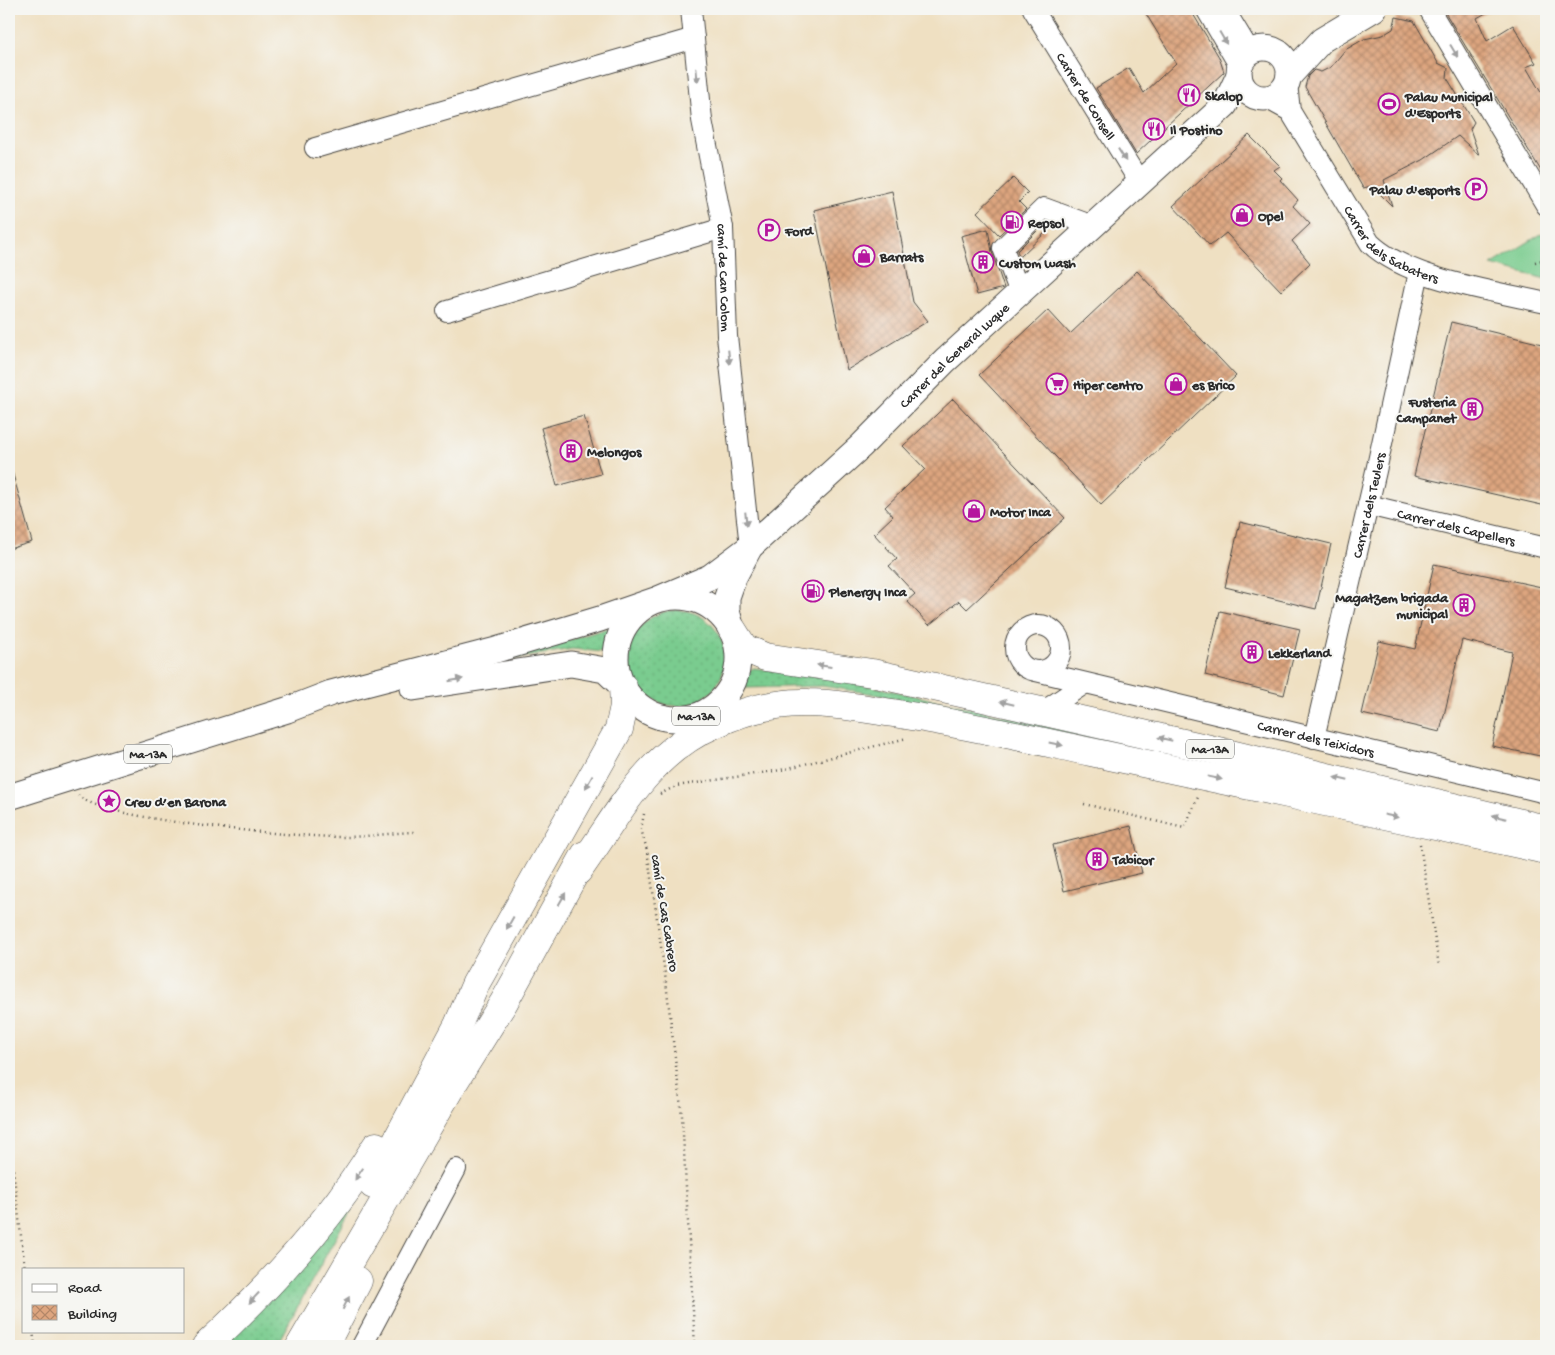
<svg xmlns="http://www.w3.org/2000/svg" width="1555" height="1355" font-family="'Gochi Hand',sans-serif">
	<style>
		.grass { fill: url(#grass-dots); stroke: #527c5d }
		.park { fill: #7acc8f; stroke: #527c5d }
		.building { fill: url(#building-cross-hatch) }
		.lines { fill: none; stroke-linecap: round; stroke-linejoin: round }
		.minor-casing { stroke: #484642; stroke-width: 22 }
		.major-casing { stroke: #484642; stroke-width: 27 }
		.highway-casing { stroke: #484642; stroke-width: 29 }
		.path { stroke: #484642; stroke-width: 2.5; stroke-dasharray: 1 4; stroke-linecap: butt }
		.minor { stroke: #fff; stroke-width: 20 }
		.major { stroke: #fff; stroke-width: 25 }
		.highway { stroke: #fff; stroke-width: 28 }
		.oneway { fill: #a0a0a0 }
		.labels { text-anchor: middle; stroke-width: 4; stroke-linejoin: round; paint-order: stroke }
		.shield { fill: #f6f6f2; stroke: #686867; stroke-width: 1 }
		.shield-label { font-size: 12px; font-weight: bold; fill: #2b2b2b }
		.poi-label { font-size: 14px; font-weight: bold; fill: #2b2b2b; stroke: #f6f6f2; text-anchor: start }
		.street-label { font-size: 14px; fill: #2b2b2b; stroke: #f6f6f2 }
	</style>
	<defs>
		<pattern id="grass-dots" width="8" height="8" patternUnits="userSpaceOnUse" patternTransform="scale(1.25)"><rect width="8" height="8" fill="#7acc8f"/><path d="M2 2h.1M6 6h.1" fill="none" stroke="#6aaf7c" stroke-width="1.8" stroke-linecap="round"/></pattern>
		<pattern id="building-cross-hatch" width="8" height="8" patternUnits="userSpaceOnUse" patternTransform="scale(1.25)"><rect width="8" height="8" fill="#dda57f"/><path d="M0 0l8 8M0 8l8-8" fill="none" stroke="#b38768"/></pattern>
	</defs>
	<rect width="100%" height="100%" fill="#f6f6f2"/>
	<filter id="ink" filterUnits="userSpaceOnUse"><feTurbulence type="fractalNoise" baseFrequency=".02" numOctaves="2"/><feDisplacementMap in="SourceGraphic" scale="10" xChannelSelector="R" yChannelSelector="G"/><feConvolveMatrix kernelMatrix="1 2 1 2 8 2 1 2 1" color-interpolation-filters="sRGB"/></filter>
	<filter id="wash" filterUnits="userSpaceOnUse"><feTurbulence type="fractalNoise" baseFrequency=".0096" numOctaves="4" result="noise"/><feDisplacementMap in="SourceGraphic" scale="20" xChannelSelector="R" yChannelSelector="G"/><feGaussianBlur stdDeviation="1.12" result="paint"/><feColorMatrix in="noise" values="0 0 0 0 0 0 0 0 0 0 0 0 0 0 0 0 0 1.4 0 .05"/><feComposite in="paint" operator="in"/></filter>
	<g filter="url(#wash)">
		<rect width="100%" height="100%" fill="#efe0c2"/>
		<!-- grass -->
		<g class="grass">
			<circle cx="677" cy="658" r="48"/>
			<path d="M610 628 603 652 572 649 484 664Z"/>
			<path d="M754 668 836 678 1491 825 868 693 822 686 746 688 744 685 748 671Z"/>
			<path d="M362 1190 276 1346H219Z"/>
		</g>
		<!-- park -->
		<path class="park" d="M1546 231V279L1491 265Z"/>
		<g id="blocks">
			<!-- building -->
			<g class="building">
				<path d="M1143 9H1190L1219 57 1224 72 1136 154 1096 88 1129 68 1144 93 1176 63Z"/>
				<path d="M1443 9H1493L1477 18 1487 41 1513 25 1536 63 1526 67 1546 101V179Z"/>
				<path d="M1396 17 1414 21 1438 63 1448 68 1447 78 1474 122 1470 129 1479 155 1458 136 1423 160 1384 180 1392 206 1372 186 1363 188 1305 87 1308 76 1314 70 1321 72 1331 67 1345 50 1364 39 1383 35 1393 29Z"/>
				<path d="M1249 135 1280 166 1274 170 1282 178 1280 180 1298 200 1293 206 1310 224 1292 241 1310 263 1281 291 1226 233 1210 246 1173 206Z"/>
				<path d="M1013 178 1028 193 1019 202 1026 209 999 235 977 212Z"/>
				<path d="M892 191 913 302 928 321 847 370 814 210Z"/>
				<path d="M1042 226 1047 231 1020 257 1017 251Z"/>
				<path d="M988 229 992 252 1004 288 977 295 961 236Z"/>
				<path d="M1137 271 1236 376 1101 505 979 375 1048 310 1070 334Z"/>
				<path d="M1451 322 1546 345V506L1414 476Z"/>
				<path d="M953 399 1065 518 967 609 959 601 929 625 907 601 915 594 889 566 897 559 874 534 893 516 885 507 925 469 903 446Z"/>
				<path d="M584 416 601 474 557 486 541 428Z"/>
				<path d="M9 471H12L32 542 9 549Z"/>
				<path d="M1240 522 1331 544 1316 609 1225 587Z"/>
				<path d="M1434 564 1546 588V728L1540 756 1492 746 1512 652 1462 640 1440 732 1362 714 1379 641 1415 649Z"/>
				<path d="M1220 611 1300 629 1284 695 1205 675Z"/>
				<path d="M1131 826 1142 873 1064 891 1053 845Z"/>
			</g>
		</g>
	</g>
	<g filter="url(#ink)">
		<use href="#blocks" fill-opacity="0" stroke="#484642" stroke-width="1"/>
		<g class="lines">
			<!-- minor casing -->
			<g class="minor-casing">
				<g id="minor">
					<path id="s1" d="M691 9 702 120 723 228 727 336 750 547"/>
					<path id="s2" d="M1033 9 1140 183"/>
					<path d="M1206 9 1240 67"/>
					<path d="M1224 9 1250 52"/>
					<path d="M1429 9 1546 205"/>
					<path id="s3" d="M1287 83 1290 111 1370 243C1408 280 1495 291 1546 303"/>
					<path d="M1266 98 1290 111"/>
					<path d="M315 148 694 38"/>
					<path d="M1020 293 1003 248 1044 208 1093 226"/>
					<path d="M447 311 723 228"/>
					<path id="s4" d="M1368 505 1546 548"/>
					<circle cx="1038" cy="648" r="23"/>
					<path id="s5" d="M1036 671 1546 793"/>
					<path d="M1044 711 1084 684"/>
					<path id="s6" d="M1314 738 1376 471 1419 272"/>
					<path d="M362 1346 456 1169"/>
				</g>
			</g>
			<!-- major casing -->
			<g class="major-casing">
				<g id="major">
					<circle cx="1264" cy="73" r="25"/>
					<path d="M1289 76 1322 40 1374 9"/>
					<circle cx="677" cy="658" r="61"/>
					<path id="s7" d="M732 629 727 611V597L734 577 750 547 861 446 945 361 1225 105 1239 75"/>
					<path d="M413 688 571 664 605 670 623 687"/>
					<path d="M9 797 287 710 331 693 496 650 600 619 658 599 710 577 750 547"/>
				</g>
			</g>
			<!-- highway casing -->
			<g class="highway-casing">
				<g id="highway">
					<path d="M732 629 744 648 765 657 872 673 1201 747 1546 829"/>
					<path d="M578 871C620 813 646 754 717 723 745 710 777 702 809 703 837 703 865 709 893 713 959 723 1025 738 1091 752 1243 784 1394 817 1546 850"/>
					<path d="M373 1185 458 1025 476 983 619 729 624 706 623 687"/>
					<path d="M206 1346C270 1287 331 1220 376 1146"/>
					<path d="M300 1346 454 1082 504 1002 585 855"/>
					<path d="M324 1346 358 1281"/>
				</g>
			</g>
			<!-- path -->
			<g class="path">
				<path d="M1535 262 1546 259"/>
				<path d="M660 794 676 786 781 770 907 738"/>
				<path d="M78 795C101 821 300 837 342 837 366 837 390 833 414 832"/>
				<path d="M1084 804 1184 828 1199 795"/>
				<path d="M644 814 641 829 647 850 665 974 682 1116 695 1346"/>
				<path d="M1420 844 1439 966"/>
				<path d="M9 1135 25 1269"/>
				<path d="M33 1331 35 1346"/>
			</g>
			<!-- minor -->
			<use href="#minor" class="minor"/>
			<!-- major -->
			<use href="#major" class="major"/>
			<!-- highway -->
			<use href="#highway" class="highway"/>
		</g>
		<!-- one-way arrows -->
		<defs><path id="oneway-solid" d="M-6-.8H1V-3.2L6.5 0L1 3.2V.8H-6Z" transform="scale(1.25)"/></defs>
		<g class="oneway">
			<use href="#oneway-solid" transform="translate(1223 38) rotate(60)"/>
			<use href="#oneway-solid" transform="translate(1454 51) rotate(59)"/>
			<use href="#oneway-solid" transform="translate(697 75) rotate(84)"/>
			<use href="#oneway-solid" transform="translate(1122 155) rotate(58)"/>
			<use href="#oneway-solid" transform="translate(729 357) rotate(84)"/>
			<use href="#oneway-solid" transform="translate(746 519) rotate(84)"/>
			<use href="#oneway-solid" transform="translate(824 666) rotate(-172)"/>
			<use href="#oneway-solid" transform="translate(456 680) rotate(-9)"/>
			<use href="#oneway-solid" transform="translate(1007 703) rotate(-167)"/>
			<use href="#oneway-solid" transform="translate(1165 739) rotate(-167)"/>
			<use href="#oneway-solid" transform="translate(1056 744) rotate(12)"/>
			<use href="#oneway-solid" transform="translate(1215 778) rotate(12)"/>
			<use href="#oneway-solid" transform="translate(1341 779) rotate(-167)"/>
			<use href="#oneway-solid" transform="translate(589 782) rotate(119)"/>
			<use href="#oneway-solid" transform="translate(1391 816) rotate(12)"/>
			<use href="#oneway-solid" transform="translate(1499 817) rotate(-166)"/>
			<use href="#oneway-solid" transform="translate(562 899) rotate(-60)"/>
			<use href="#oneway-solid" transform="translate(510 923) rotate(119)"/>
			<use href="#oneway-solid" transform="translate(359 1174) rotate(124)"/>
			<use href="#oneway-solid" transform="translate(254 1298) rotate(133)"/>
			<use href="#oneway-solid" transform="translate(346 1303) rotate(-63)"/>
		</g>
	</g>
	<!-- icons -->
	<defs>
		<g id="restaurant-ring" transform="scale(1.125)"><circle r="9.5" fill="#f6f6f2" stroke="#b5179e" stroke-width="1.5"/><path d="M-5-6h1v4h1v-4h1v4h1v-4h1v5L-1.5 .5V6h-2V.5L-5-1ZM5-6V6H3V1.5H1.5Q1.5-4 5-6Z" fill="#b5179e"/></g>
		<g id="stadium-ring" transform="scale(1.125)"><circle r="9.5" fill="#f6f6f2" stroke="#b5179e" stroke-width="1.5"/><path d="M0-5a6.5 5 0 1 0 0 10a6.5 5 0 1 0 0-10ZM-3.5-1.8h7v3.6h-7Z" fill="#b5179e"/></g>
		<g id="parking-ring" transform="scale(1.125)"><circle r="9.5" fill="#f6f6f2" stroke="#b5179e" stroke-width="1.5"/><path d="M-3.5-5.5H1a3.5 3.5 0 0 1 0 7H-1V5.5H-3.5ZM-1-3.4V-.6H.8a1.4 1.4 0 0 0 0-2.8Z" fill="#b5179e"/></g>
		<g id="shop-ring" transform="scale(1.125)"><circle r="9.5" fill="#f6f6f2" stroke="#b5179e" stroke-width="1.5"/><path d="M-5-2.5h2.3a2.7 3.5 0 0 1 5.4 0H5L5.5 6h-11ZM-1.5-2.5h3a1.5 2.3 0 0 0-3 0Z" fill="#b5179e"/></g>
		<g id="fuel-ring" transform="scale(1.125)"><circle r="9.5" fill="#f6f6f2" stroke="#b5179e" stroke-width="1.5"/><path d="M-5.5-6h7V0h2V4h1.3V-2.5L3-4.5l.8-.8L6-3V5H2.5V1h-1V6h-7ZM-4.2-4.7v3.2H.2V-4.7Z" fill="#b5179e"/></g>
		<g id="building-ring" transform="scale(1.125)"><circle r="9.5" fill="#f6f6f2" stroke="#b5179e" stroke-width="1.5"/><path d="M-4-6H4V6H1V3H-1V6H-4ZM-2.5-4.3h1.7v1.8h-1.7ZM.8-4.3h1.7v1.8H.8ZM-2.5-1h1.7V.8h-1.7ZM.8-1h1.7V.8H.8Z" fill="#b5179e"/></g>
		<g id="supermarket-ring" transform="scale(1.125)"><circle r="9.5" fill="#f6f6f2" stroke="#b5179e" stroke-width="1.5"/><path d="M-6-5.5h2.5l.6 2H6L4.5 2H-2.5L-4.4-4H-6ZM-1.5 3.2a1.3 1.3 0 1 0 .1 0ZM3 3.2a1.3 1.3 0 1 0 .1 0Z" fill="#b5179e"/></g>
		<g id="sight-ring" transform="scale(1.125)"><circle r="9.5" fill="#f6f6f2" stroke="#b5179e" stroke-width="1.5"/><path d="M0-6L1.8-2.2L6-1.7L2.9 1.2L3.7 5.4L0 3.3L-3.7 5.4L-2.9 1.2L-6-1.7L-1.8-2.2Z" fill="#b5179e"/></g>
	</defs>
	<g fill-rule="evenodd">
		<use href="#restaurant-ring" x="1189" y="95"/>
		<use href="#stadium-ring" x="1389" y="104"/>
		<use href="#restaurant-ring" x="1154" y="129"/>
		<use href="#parking-ring" x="1476" y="189"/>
		<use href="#shop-ring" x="1242" y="215"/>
		<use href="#fuel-ring" x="1012" y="222"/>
		<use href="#parking-ring" x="769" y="230"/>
		<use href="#shop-ring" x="864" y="256"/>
		<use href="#building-ring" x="983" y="262"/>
		<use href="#supermarket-ring" x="1057" y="384"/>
		<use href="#shop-ring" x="1176" y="384"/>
		<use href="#building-ring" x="1472" y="409"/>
		<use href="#building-ring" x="571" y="451"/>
		<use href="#shop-ring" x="974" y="511"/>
		<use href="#fuel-ring" x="813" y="591"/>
		<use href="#building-ring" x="1464" y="605"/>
		<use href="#building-ring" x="1252" y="652"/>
		<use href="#sight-ring" x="109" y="801"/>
		<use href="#building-ring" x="1097" y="859"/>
	</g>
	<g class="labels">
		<!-- shield labels -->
		<g class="shield">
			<rect x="672" y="706.5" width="48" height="19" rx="4"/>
			<rect x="1186" y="739.5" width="48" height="19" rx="4"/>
			<rect x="124" y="744.5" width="48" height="19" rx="4"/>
		</g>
		<g class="shield-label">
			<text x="696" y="720">Ma-13A</text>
			<text x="1210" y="753">Ma-13A</text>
			<text x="148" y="758">Ma-13A</text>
		</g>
		<!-- poi labels -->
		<g class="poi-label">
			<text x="1205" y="100">Skalop</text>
			<text x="1405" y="101">Palau Municipal<tspan x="1405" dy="16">d'Esports</tspan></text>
			<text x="1170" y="134">Il Postino</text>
			<text x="1460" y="194" text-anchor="end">Palau d'esports</text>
			<text x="1258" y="220">Opel</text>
			<text x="1028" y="227">Repsol</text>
			<text x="785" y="235">Ford</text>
			<text x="880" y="261">Barrats</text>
			<text x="999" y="267">Custom wash</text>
			<text x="1073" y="389">Hiper centro</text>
			<text x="1192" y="389">es Brico</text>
			<text x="1456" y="406" text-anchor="end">Fusteria<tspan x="1456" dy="16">Campanet</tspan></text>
			<text x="587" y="456">Melongos</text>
			<text x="990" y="516">Motor Inca</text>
			<text x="829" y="596">Plenergy Inca</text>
			<text x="1448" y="602" text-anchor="end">Magatzem brigada<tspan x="1448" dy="16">municipal</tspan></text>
			<text x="1268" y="657">Lekkerland</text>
			<text x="125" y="806">Creu d’en Barona</text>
			<text x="1113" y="864">Tabicor</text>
		</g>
		<!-- street labels -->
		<g class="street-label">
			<text dy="5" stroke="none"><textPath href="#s2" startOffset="102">Carrer de Consell</textPath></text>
			<text dy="5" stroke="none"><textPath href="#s3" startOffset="200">Carrer dels Sabaters</textPath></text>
			<text dy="5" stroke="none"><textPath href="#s1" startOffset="271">camí de Can Colom</textPath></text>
			<text dy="5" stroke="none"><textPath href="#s7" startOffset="368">Carrer del General Luque</textPath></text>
			<text dy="5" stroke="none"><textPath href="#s6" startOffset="239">Carrer dels Teulers</textPath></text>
			<text dy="5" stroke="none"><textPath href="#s4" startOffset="91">Carrer dels Capellers</textPath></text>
			<text dy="5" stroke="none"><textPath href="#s5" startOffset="288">Carrer dels Teixidors</textPath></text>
			<text transform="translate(666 913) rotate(81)" y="5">camí de Cas Cabrero</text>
		</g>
	</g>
	<!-- margin -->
	<rect width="1555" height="1355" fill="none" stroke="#f6f6f2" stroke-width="30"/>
	<!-- legend -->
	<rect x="22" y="1268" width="162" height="65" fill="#f6f6f2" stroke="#a5a5a2"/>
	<rect x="32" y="1284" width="25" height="8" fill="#ffffff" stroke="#a5a5a2"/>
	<text x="68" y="1292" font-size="15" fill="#2b2b2b">Road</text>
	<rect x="32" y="1305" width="25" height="15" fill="url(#building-cross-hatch)" stroke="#a5a5a2"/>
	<text x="68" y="1318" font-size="15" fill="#2b2b2b">Building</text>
</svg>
